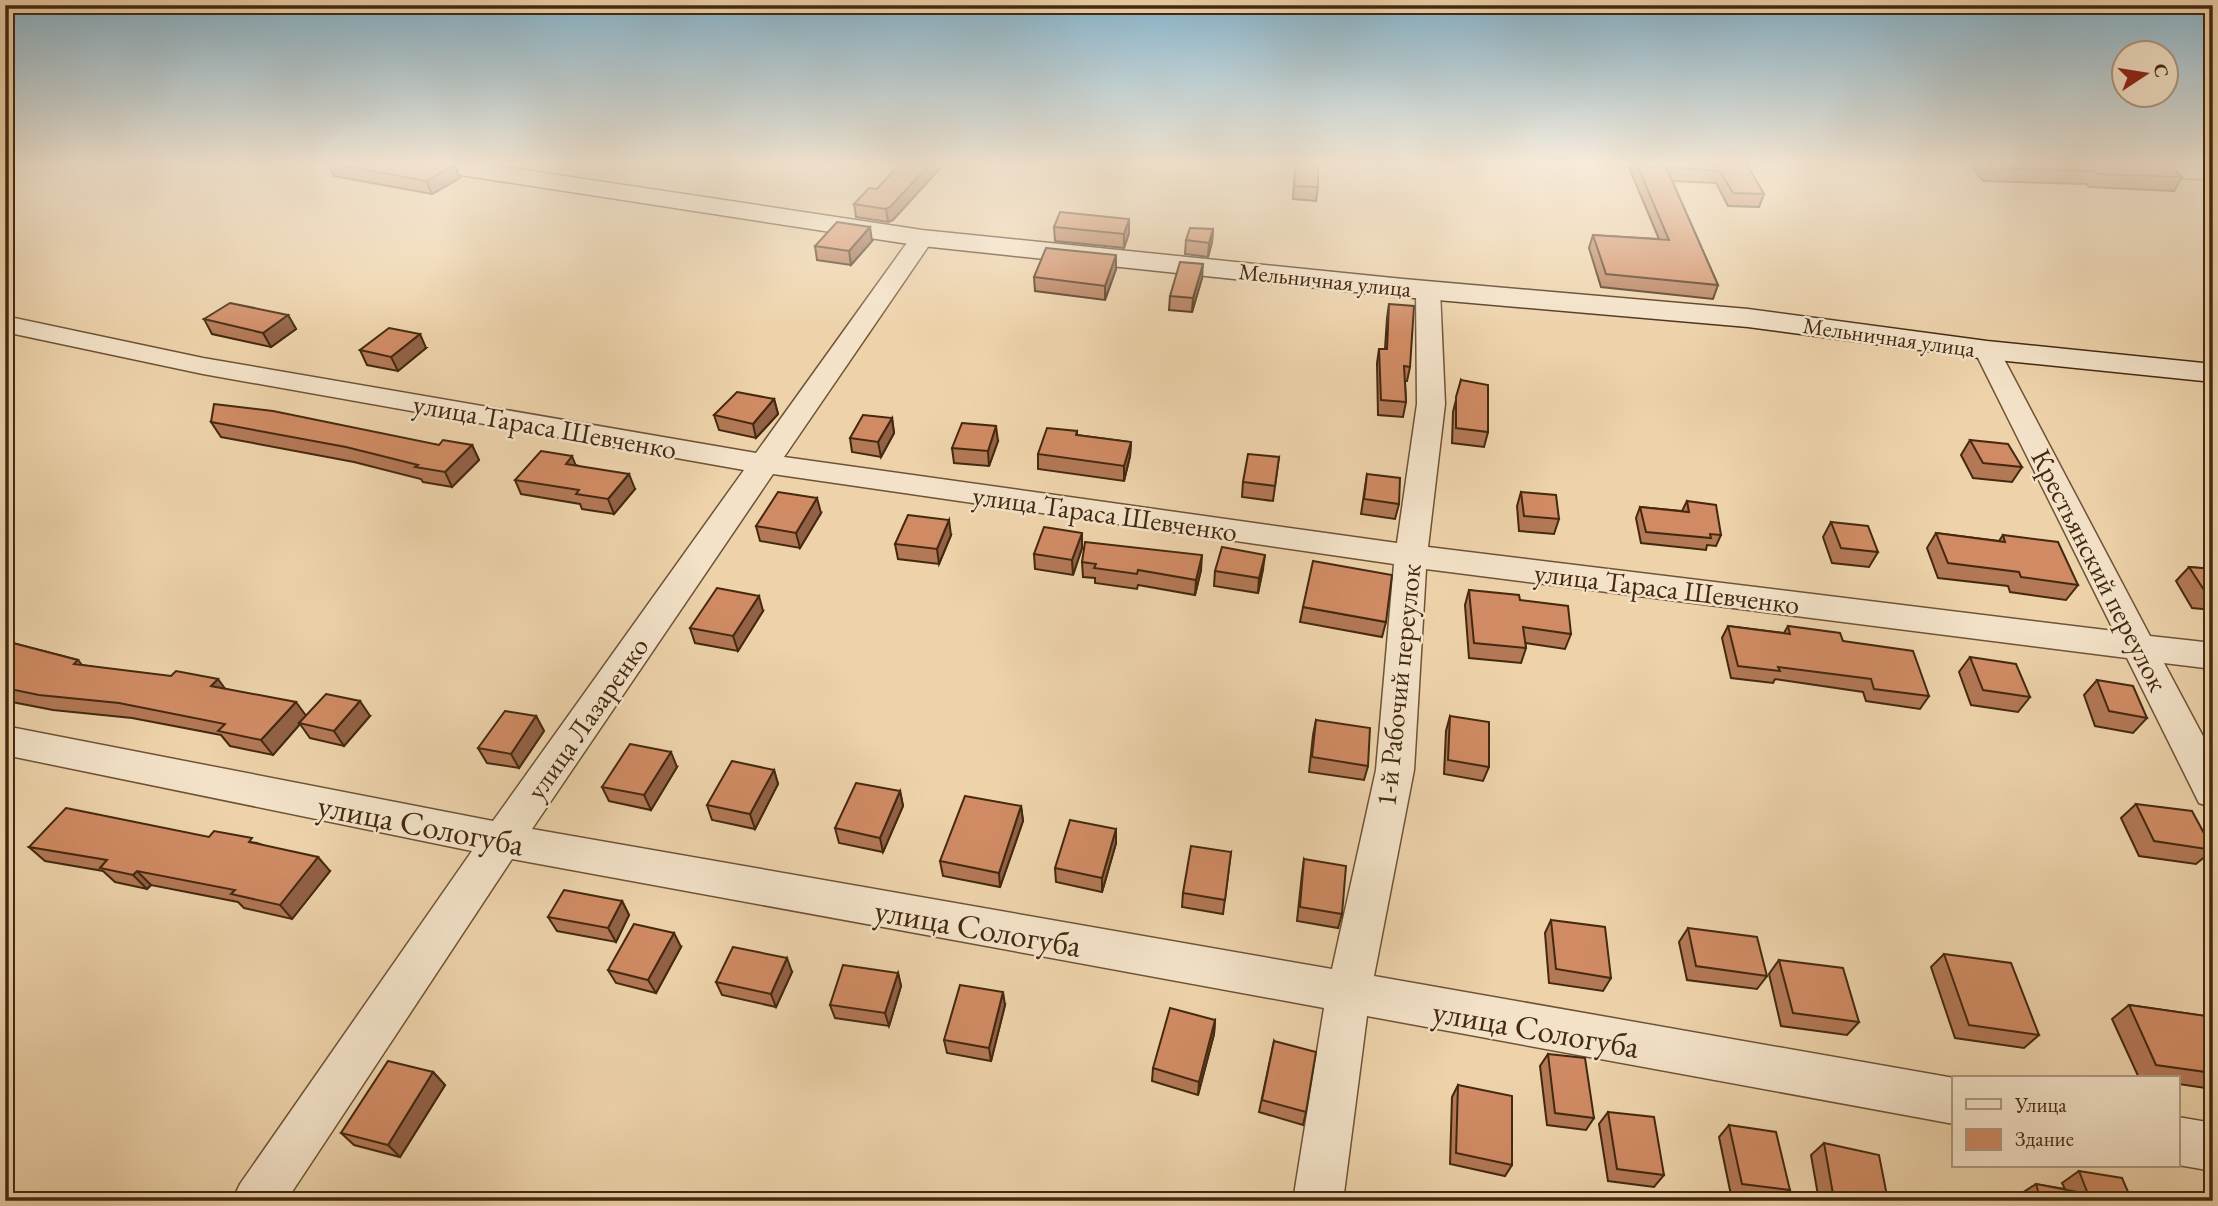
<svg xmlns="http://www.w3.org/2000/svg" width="2218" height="1206" font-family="'EB Garamond',serif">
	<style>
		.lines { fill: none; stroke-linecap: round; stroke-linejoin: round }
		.street-casing { stroke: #6e5336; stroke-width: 3 }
		.secondary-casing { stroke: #442910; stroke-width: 3 }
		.street { fill: #f3e2c8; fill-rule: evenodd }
		.secondary { fill: #f3e2c8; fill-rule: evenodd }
		.wall { fill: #b37856; stroke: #442910; stroke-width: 2 }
		.shaded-wall { fill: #926146; stroke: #442910; stroke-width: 2 }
		.building { fill: #d08b64; stroke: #442910; stroke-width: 2 }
		.labels { text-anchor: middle; stroke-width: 5; stroke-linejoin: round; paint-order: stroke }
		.far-street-label { font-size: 23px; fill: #442910; stroke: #f3e2c8 }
		.street-label { font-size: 28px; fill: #442910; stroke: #f3e2c8 }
		.near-street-label { font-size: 33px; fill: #442910; stroke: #f3e2c8 }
	</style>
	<rect width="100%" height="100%" fill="#edd2aa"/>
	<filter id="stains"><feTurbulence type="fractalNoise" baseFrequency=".00286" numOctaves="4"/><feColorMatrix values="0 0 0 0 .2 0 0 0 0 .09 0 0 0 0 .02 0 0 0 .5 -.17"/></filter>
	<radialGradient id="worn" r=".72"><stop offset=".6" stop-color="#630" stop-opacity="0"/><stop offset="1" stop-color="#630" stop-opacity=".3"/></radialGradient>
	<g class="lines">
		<!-- street casing -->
		<g class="street-casing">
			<g id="street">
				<path d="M2058 165 2213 167V180L2069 171Z"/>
				<path d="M922 231 930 233 934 238 784 457 1397 543 1417 404 1416 290 1419 285H1437L1440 290 1445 404 1428 547 2114 631 1974 350 1978 344H1996L2150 636 2213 643V669L2164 663 2213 755V808L2199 803 2127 658 1426 569 1414 770 1374 976 1954 1078V1124L1367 1016 1343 1201H1293L1324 1008 512 859 286 1201H232L240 1184 472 851 5 755V726L493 821 744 470 203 374 5 332V316L203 358 756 453 914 233ZM773 474 1394 564 1376 770 1332 969 532 829Z"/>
				<path d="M2178 1117 2213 1123V1171L2178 1165Z"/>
			</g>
		</g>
		<!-- secondary casing -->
		<g class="secondary-casing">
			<path id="secondary" d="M429 165H492L922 230 1403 279 1748 309 1987 341 2213 364V382L1987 359 1748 327 1403 297 922 246 441 172 432 170Z"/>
		</g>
		<!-- street -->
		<use href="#street" class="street"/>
		<!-- secondary -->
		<use href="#secondary" class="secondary"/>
	</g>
	<!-- wall -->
	<g class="wall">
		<path d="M329 165H455L460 178 432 194 334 176Z"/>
		<path d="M899 165H943L893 220 888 222 856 217 854 204 877 189Z"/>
		<path d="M1295 165H1318V187L1316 201 1293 199Z"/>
		<path d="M1628 165H1747L1764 194 1759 207 1728 206 1716 183 1672 181 1718 285 1713 299 1601 287 1589 248 1593 235 1659 239Z"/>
		<path d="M1971 165H2153L2182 177 2174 191 2089 187 2086 184 1983 181Z"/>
		<path d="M1129 219V233L1124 248 1055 241 1054 227Z"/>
		<path d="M1213 229 1212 242 1208 257 1185 254 1186 240Z"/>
		<path d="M872 241 851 265 817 260 815 246Z"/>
		<path d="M1116 269 1105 300 1035 291 1034 277Z"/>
		<path d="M1202 278 1192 312 1169 310 1170 296Z"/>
		<path d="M1389 304 1410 367 1407 381H1405L1406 402 1403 417 1378 415 1377 363 1379 349H1385L1387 318Z"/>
		<path d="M288 315 296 329 271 347 212 334 204 319Z"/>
		<path d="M426 348 398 371 367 365 360 350Z"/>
		<path d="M1461 380 1488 432 1484 447 1452 443 1453 412Z"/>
		<path d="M774 399 778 414 756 438 719 430 714 415Z"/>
		<path d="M892 418 894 433 881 457 852 452 850 438Z"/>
		<path d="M211 422 439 445H472L479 460 452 487 423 482 421 479 354 462 221 437Z"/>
		<path d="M1077 431V435L1131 442 1130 456 1124 481 1038 469V454Z"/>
		<path d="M1970 440 2022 467 2012 482 1973 478 1961 455Z"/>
		<path d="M998 441 989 466 954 463 952 448Z"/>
		<path d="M1279 457 1273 501 1242 497 1243 482Z"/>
		<path d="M576 465 635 489 614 514 582 509 580 504 521 494 515 480Z"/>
		<path d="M1367 474 1399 504 1395 519 1361 514Z"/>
		<path d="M1521 492 1559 519 1554 534 1519 531 1517 506Z"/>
		<path d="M1687 501 1721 535 1716 546 1707 545 1706 550 1641 543 1636 518 1640 507 1682 511Z"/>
		<path d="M821 513 800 548 760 541 756 526Z"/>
		<path d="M1831 522 1878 552 1869 567 1832 563 1823 537Z"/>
		<path d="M1936 533 1999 541 2003 535 2078 585 2066 600 2010 592 2008 586 1938 578 1927 548Z"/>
		<path d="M951 535 939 564 898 559 895 544Z"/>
		<path d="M1082 548 1073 575 1035 569 1034 554Z"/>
		<path d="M1082 562 1201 570 1195 595 1138 585 1137 589 1095 583V578L1083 577Z"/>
		<path d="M2189 567 2213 569V610L2192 608 2176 581Z"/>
		<path d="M1263 569 1258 593 1214 586 1215 571Z"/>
		<path d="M1469 590 1520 600 1571 634 1565 649 1525 643 1526 648 1521 663 1469 658 1465 605Z"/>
		<path d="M1303 607 1386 622 1382 637 1300 622Z"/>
		<path d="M763 611 738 651 695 643 690 628Z"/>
		<path d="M1728 626 1784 633 1788 626 1843 641 1929 696 1920 709 1866 701 1863 692 1775 679 1773 683 1731 678 1722 638Z"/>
		<path d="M5 641 78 660 82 665 225 689 306 716H370L344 746 310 738 300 724 273 755 230 746 221 735 132 718 53 710 12 702 5 695Z"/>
		<path d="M1970 657 2030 697 2018 712 1971 705 1959 672Z"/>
		<path d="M2097 680 2147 718 2133 733 2095 726 2084 695Z"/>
		<path d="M536 716 544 731 519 768 487 763 478 748Z"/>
		<path d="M1450 716 1489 767 1483 781 1444 774 1446 731Z"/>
		<path d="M1316 720 1368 766 1364 780 1309 772 1313 735Z"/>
		<path d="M677 767 651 810 609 801 602 787Z"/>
		<path d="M774 770 778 784 755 829 712 820 707 805Z"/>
		<path d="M900 791 903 806 883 852 839 843 835 828Z"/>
		<path d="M2136 804 2213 850 2196 864 2139 856 2121 818Z"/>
		<path d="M1021 806 1023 821 1000 887 943 876 940 861Z"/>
		<path d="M1116 829V843L1102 892 1056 882 1055 868Z"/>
		<path d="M209 837 257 843 330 871 292 919 244 908 238 902 151 885 147 889 115 882 103 871 45 861 29 847Z"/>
		<path d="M1231 852 1223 914 1182 907 1183 893Z"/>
		<path d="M1304 859 1342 914 1338 928 1297 921 1302 874Z"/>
		<path d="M622 901 629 915 616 942 557 931 548 917Z"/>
		<path d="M1551 920 1611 978 1603 991 1549 983 1545 933Z"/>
		<path d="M1688 928 1767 976 1757 989 1687 980 1679 942Z"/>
		<path d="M681 947 656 993 616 983 608 970Z"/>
		<path d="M1944 954 2039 1035 2024 1048 1955 1038 1931 967Z"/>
		<path d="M1779 960 1859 1022 1847 1035 1781 1026 1769 974Z"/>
		<path d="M792 972 776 1007 722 995 716 982Z"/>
		<path d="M898 973 901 986 889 1026 835 1018 830 1005Z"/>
		<path d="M1005 1005 991 1061 947 1053 944 1040Z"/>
		<path d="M2129 1005 2213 1017V1089L2178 1084V1078H2139L2112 1019Z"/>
		<path d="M1215 1020 1214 1034 1198 1095 1152 1081 1153 1068Z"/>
		<path d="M1274 1041 1306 1112 1303 1125 1259 1112Z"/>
		<path d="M1548 1054 1594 1118 1586 1130 1547 1125 1540 1066Z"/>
		<path d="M433 1072 445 1085 400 1157 354 1145 341 1133Z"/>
		<path d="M1458 1085 1512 1165 1505 1176 1450 1164 1452 1097Z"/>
		<path d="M1608 1112 1664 1175 1654 1187 1608 1181 1599 1124Z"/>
		<path d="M1729 1125 1790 1190 1779 1201H1770L1731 1195 1719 1137Z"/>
		<path d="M1824 1143 1888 1201H1819L1811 1155Z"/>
		<path d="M2079 1171 2132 1201H2021L2019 1195 2036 1184 2065 1189 2062 1183Z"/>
	</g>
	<!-- shaded-wall -->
	<g class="shaded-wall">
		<path d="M454 165H455L460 178 432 194 426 181Z"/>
		<path d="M929 165H943L893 220 888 222 886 209Z"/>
		<path d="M1129 219V233L1124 248V234Z"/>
		<path d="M870 227 872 241 851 265 849 251Z"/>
		<path d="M1213 229 1212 242 1208 257 1209 243Z"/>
		<path d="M1116 255V269L1105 300V286Z"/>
		<path d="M1203 264 1202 278 1192 312 1193 298Z"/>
		<path d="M288 315 296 329 271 347 263 333Z"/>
		<path d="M420 334 426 348 398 371 391 357Z"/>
		<path d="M774 399 778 414 756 438 753 424Z"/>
		<path d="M892 418 894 433 881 457 878 442Z"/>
		<path d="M996 426 998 441 989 466 988 451Z"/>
		<path d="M1131 442 1130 456 1124 481V466Z"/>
		<path d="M472 445 479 460 452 487 445 472Z"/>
		<path d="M572 456 578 471 566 464Z"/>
		<path d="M629 474 635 489 614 514 608 499Z"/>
		<path d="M817 498 821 513 800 548 796 533Z"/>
		<path d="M949 520 951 535 939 564 937 549Z"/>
		<path d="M1082 533V548L1073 575 1072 560Z"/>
		<path d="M1202 555 1201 570 1195 595 1196 580Z"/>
		<path d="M1265 555 1263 569 1258 593 1259 578Z"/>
		<path d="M759 596 763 611 738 651 733 636Z"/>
		<path d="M218 679 229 694 211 686Z"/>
		<path d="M360 701 370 716 344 746 334 731Z"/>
		<path d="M296 702 307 717 299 723 300 724 273 755 261 740Z"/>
		<path d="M536 716 544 731 519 768 511 754Z"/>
		<path d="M671 752 677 767 651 810 644 795Z"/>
		<path d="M774 770 778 784 755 829 750 814Z"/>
		<path d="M900 791 903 806 883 852 880 838Z"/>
		<path d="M1021 806 1023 821 1000 887 999 873Z"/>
		<path d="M5 817 12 824 5 831Z"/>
		<path d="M1116 829V843L1102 892V878Z"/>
		<path d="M318 857 330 871 292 919 280 905Z"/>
		<path d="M137 871 151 885 147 889 133 875Z"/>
		<path d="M622 901 629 915 616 942 608 928Z"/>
		<path d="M674 933 681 947 656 993 648 980Z"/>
		<path d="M787 958 792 972 776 1007 771 994Z"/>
		<path d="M898 973 901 986 889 1026 885 1013Z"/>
		<path d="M1003 992 1005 1005 991 1061 989 1048Z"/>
		<path d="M1215 1020 1214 1034 1198 1095 1199 1082Z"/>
		<path d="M433 1072 445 1085 400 1157 388 1145Z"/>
	</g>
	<!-- building -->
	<g class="building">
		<path d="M340 165H454L426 181Z"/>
		<path d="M899 165H929L891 206 886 209 854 204 869 188 877 189Z"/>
		<path d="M1296 165H1318V187L1294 186Z"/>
		<path d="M1637 165H1747L1764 194 1733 193 1720 171 1666 167 1718 285 1606 274 1593 235 1669 240Z"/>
		<path d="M1988 165H2153L2170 166 2182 177 2097 174 2094 171 1990 168Z"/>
		<path d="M1060 212 1129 219 1124 234 1054 227Z"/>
		<path d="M837 222 870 227 849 251 815 246Z"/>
		<path d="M1190 228 1213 229 1209 243 1186 240Z"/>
		<path d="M1046 248 1116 255 1105 286 1034 277Z"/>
		<path d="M1180 262 1203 264 1193 298 1170 296Z"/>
		<path d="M230 303 288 315 263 333 204 319Z"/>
		<path d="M1389 304 1414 306 1410 367 1404 366 1406 402 1381 400 1379 349H1387Z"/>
		<path d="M389 328 420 334 391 357 360 350Z"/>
		<path d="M1461 380 1488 385V432L1456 428V397Z"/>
		<path d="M737 392 774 399 753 424 714 415Z"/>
		<path d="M214 404 273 411 439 445 443 440 472 445 445 472 415 467 418 465 346 447 211 422Z"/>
		<path d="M863 415 892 418 878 442 850 438Z"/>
		<path d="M962 423 996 426 988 451 952 448Z"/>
		<path d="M1047 428 1077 431 1076 435 1131 442 1124 466 1038 454Z"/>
		<path d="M1970 440 2008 444 2022 467 1983 463Z"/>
		<path d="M541 451 572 456 566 464 629 474 608 499 576 494 579 490 515 480Z"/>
		<path d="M1248 454 1279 457 1275 486 1243 482Z"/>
		<path d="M1367 474 1400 478 1399 504 1364 499Z"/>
		<path d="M778 492 817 498 796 533 756 526Z"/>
		<path d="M1521 492 1556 495 1559 519 1524 516Z"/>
		<path d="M1687 501 1716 505 1721 535 1710 534 1711 538 1646 532 1640 507 1689 512Z"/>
		<path d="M908 515 949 520 937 549 895 544Z"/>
		<path d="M1831 522 1868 526 1878 552 1841 548Z"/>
		<path d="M1044 527 1082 533 1072 560 1034 554Z"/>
		<path d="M1936 533 2005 542 2003 535 2058 542 2078 585 2021 577 2019 572 1948 563Z"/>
		<path d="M1085 542 1202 555 1196 580 1138 570 1137 574 1094 568 1096 564 1082 562Z"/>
		<path d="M1222 547 1265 555 1259 578 1215 571Z"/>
		<path d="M1313 561 1392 575 1386 622 1303 607Z"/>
		<path d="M2189 567 2213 569V594L2206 593Z"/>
		<path d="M717 588 759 596 733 636 690 628Z"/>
		<path d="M1469 590 1519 595 1520 600 1568 606 1571 634 1523 627 1526 648 1474 643Z"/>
		<path d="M1728 626 1790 634 1788 626 1840 633 1843 641 1913 651 1929 696 1874 689 1871 679 1778 667 1780 671 1738 666Z"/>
		<path d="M5 641 78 660 74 664 171 676 176 671 218 679 211 686 296 702 261 740 218 731 225 724 119 703 39 695 5 688V681L7 679H5Z"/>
		<path d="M1970 657 2016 664 2030 697 1983 690Z"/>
		<path d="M2097 680 2133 686 2147 718 2109 711Z"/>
		<path d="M326 694 360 701 334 731 299 723Z"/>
		<path d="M505 711 536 716 511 754 478 748Z"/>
		<path d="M1450 716 1489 722V767L1448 760Z"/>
		<path d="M1316 720 1370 728 1368 766 1312 757Z"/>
		<path d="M630 744 671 752 644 795 602 787Z"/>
		<path d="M732 761 774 770 750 814 707 805Z"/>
		<path d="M856 783 900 791 880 838 835 828Z"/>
		<path d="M965 796 1021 806 999 873 940 861Z"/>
		<path d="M2136 804 2192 811 2213 850 2154 841Z"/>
		<path d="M66 808 209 837 214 831 252 838 249 842 318 857 280 905 231 894 235 890 137 871 133 875 100 868 107 860 29 847Z"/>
		<path d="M1070 820 1116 829 1102 878 1055 868Z"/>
		<path d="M1191 846 1231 852 1225 900 1183 893Z"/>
		<path d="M1304 859 1346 866 1342 914 1300 907Z"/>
		<path d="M564 890 622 901 608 928 548 917Z"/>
		<path d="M1551 920 1605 927 1611 978 1556 969Z"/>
		<path d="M634 924 674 933 648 980 608 970Z"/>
		<path d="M1688 928 1757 937 1767 976 1696 966Z"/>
		<path d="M733 947 787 958 771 994 716 982Z"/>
		<path d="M1944 954 2011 963 2039 1035 1969 1025Z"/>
		<path d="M1779 960 1843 968 1859 1022 1793 1013Z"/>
		<path d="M843 965 898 973 885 1013 830 1005Z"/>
		<path d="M960 985 1003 992 989 1048 944 1040Z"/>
		<path d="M2129 1005 2213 1017V1073L2156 1065Z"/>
		<path d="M1170 1008 1215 1020 1199 1082 1153 1068Z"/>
		<path d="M1274 1041 1316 1052 1306 1112 1262 1100Z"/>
		<path d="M1548 1054 1585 1058 1594 1118 1555 1113Z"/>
		<path d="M388 1061 433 1072 388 1145 341 1133Z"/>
		<path d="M1458 1085 1512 1096V1165L1456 1153Z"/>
		<path d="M1608 1112 1654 1117 1664 1175 1617 1169Z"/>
		<path d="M1729 1125 1776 1132 1790 1190 1742 1184Z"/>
		<path d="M1824 1143 1879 1155 1888 1201H1864L1833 1194Z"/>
		<path d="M2079 1171 2122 1178 2132 1201H2041L2036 1184 2088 1194Z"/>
	</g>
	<!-- sky -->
	<linearGradient id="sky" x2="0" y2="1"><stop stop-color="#88b6cf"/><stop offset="0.49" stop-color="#f7ebd9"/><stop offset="1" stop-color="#f7ebd9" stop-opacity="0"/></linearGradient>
	<rect width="2218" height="334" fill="url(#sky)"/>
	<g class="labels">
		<!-- far-street labels -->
		<g class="far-street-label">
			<text transform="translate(1325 280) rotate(6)" y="8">Мельничная улица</text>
			<text transform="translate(1889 337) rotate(8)" y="8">Мельничная улица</text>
		</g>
		<!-- street labels -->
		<g class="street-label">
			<text transform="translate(545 426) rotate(10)" y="10">улица Тараса Шевченко</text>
			<text transform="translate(1105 513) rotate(8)" y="10">улица Тараса Шевченко</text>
			<text transform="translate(2100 570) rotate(63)" y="10">Крестьянский переулок</text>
			<text transform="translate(1667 588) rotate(7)" y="10">улица Тараса Шевченко</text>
			<text transform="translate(1398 685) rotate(-84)" y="10">1-й Рабочий переулок</text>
			<text transform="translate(587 718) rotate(-55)" y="10">улица Лазаренко</text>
		</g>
		<!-- near-street labels -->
		<g class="near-street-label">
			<text transform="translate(421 824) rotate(11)" y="12">улица Сологуба</text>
			<text transform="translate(978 927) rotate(10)" y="12">улица Сологуба</text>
			<text transform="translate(1536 1028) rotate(10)" y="12">улица Сологуба</text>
		</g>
	</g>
	<!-- margin -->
	<rect width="2218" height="1206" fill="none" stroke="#edd2aa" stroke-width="28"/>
	<rect x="7" y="7" width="2204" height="1192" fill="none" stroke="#442910" stroke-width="3.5"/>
	<rect x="14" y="14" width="2190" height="1178" fill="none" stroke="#442910" stroke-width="2"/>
	<!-- legend -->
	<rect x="1952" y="1076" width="228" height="91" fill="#f3e2c8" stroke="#ad987e" stroke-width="2"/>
	<rect x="1966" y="1099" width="35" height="10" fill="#f3e2c8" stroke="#ad987e" stroke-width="2"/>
	<text x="2015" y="1112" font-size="21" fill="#442910">Улица</text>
	<rect x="1966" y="1129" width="35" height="21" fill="#d08b64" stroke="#ad987e" stroke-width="2"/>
	<text x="2015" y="1146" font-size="21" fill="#442910">Здание</text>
	<!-- north arrow -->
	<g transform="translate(2145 74) rotate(78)"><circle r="33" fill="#f3e2c8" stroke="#ad987e" stroke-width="2"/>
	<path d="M0-5L12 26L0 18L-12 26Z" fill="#8f2418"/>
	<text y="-10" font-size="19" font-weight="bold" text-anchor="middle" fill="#442910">С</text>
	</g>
	<rect width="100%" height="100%" filter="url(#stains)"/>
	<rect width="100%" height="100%" fill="url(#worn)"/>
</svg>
